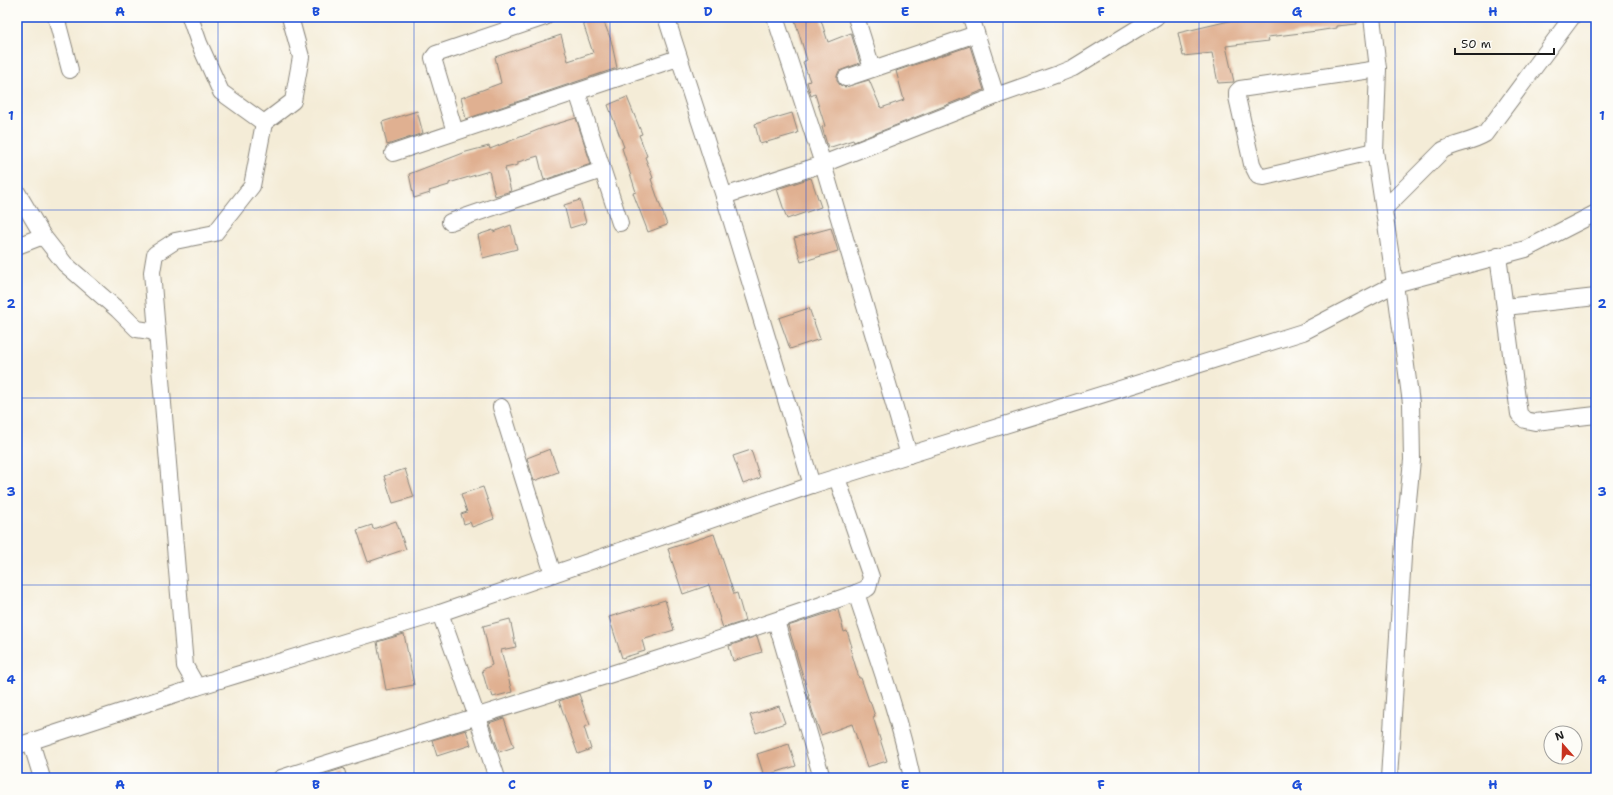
<svg xmlns="http://www.w3.org/2000/svg" width="1613" height="795" font-family="'Shantell Sans',sans-serif">
	<style>
		.building { fill: #e0b091 }
		.lines { fill: none; stroke-linecap: round; stroke-linejoin: round }
		.minor-casing { stroke: #88847a; stroke-width: 18 }
		.minor { stroke: #fff; stroke-width: 16 }
		.grid { fill: none; stroke: #1d4ed8; stroke-width: 1; stroke-opacity: 0.55 }
		.neatline { fill: none; stroke: #1d4ed8; stroke-width: 1.5 }
		.grid-label { font-size: 13px; text-anchor: middle; font-weight: bold; fill: #1d4ed8 }
	</style>
	<rect width="100%" height="100%" fill="#fdfcf7"/>
	<filter id="ink" filterUnits="userSpaceOnUse"><feTurbulence type="fractalNoise" baseFrequency=".025" numOctaves="2"/><feDisplacementMap in="SourceGraphic" scale="8" xChannelSelector="R" yChannelSelector="G"/><feConvolveMatrix kernelMatrix="1 2 1 2 8 2 1 2 1" color-interpolation-filters="sRGB"/></filter>
	<filter id="wash" filterUnits="userSpaceOnUse"><feTurbulence type="fractalNoise" baseFrequency=".012" numOctaves="4" result="noise"/><feDisplacementMap in="SourceGraphic" scale="16" xChannelSelector="R" yChannelSelector="G"/><feGaussianBlur stdDeviation="0.9" result="paint"/><feColorMatrix in="noise" values="0 0 0 0 0 0 0 0 0 0 0 0 0 0 0 0 0 1.4 0 .05"/><feComposite in="paint" operator="in"/></filter>
	<g filter="url(#wash)">
		<rect width="100%" height="100%" fill="#f4ecd7"/>
		<g id="blocks">
			<!-- building -->
			<g class="building">
				<path d="M581 17H602L611 40 617 68 466 119 461 98 501 83 495 57 561 35 568 61 593 53Z"/>
				<path d="M794 17H820L828 42 851 33 860 63 839 71 837 76V81L840 85 845 87 869 80 881 108 904 100 896 71 970 46 984 90 854 142 853 140 828 148 822 127 825 126 815 94 811 96 807 82 810 81 803 62 807 60Z"/>
				<path d="M1260 17H1356L1357 24 1337 26V28L1317 31 1268 37 1269 41 1226 46 1234 82 1218 83 1212 53 1183 56 1178 33 1242 18V21Z"/>
				<path d="M627 97 642 134 639 135 647 156 645 157 653 178 651 179 667 225 648 232 633 193 636 192 622 148 624 147 608 105Z"/>
				<path d="M417 111 423 133 387 145 382 122Z"/>
				<path d="M792 113 798 133 760 144 755 124Z"/>
				<path d="M576 118 591 164 544 180 538 156 518 162V165L505 168 511 191 495 196 489 171 449 183V185L429 191 430 193 414 198 409 174 466 152 489 146 490 149 543 128Z"/>
				<path d="M811 178 821 207 787 219 777 189Z"/>
				<path d="M580 200 586 223 570 228 564 205Z"/>
				<path d="M511 225 517 249 483 258 478 235 493 230V232Z"/>
				<path d="M831 228 838 251 801 262 794 238Z"/>
				<path d="M809 308 820 339 790 349 779 318Z"/>
				<path d="M550 449 558 472 534 481 527 458Z"/>
				<path d="M751 450 760 478 743 484 733 456Z"/>
				<path d="M405 469 414 497 393 503 384 476Z"/>
				<path d="M483 487 494 519 472 527 470 522 464 524 461 514 467 512 461 494Z"/>
				<path d="M396 521 406 549 368 562 357 530 372 525 373 529Z"/>
				<path d="M714 534 734 594 737 593 745 621 723 628 709 585 683 594 668 549Z"/>
				<path d="M665 600 674 630 642 640 645 651 622 658 609 617Z"/>
				<path d="M838 610 844 632 847 631 852 647 850 648 859 678H861L869 701H870L875 716 873 717 887 761 867 767 852 724 821 735 813 713 808 696H809L788 626Z"/>
				<path d="M510 619 516 647 501 650 512 692 493 697 491 691H488L482 670 492 665 483 626Z"/>
				<path d="M404 634 414 685 386 690 377 642Z"/>
				<path d="M757 636 762 652 733 661 729 646Z"/>
				<path d="M579 694 590 725 584 727 591 749 578 754 559 701Z"/>
				<path d="M779 706 785 723 756 733 750 715Z"/>
				<path d="M504 718 514 747 499 752 489 723Z"/>
				<path d="M466 730 471 745 437 756 432 740Z"/>
				<path d="M789 744 796 766 764 776 757 754Z"/>
				<path d="M344 768 347 778H313Z"/>
			</g>
		</g>
	</g>
	<g filter="url(#ink)">
		<use href="#blocks" fill-opacity="0" stroke="#88847a" stroke-width="1"/>
		<g class="lines">
			<!-- minor casing -->
			<g class="minor-casing">
				<g id="minor">
					<path d="M56 17 70 70"/>
					<path d="M190 17 199 43 221 92 264 123 293 101 301 57 290 17"/>
					<path d="M666 17 724 196 812 485"/>
					<path d="M775 17 823 164 909 455"/>
					<path d="M856 17 872 68"/>
					<path d="M971 17 996 96"/>
					<path d="M1372 17 1378 69 1375 151 1395 284 1411 403 1412 460 1404 541 1389 778"/>
					<path d="M846 78 976 34"/>
					<path d="M577 92 620 223"/>
					<path d="M264 123 252 186 215 233 175 241 155 254 152 272 185 666 197 687 440 613 812 485 1303 332 1395 284 1526 249 1596 213"/>
					<path d="M455 132 433 58 436 54 545 17"/>
					<path d="M1375 151 1264 177 1258 176 1252 164 1237 97V92L1240 89 1378 69"/>
					<path d="M393 153 678 58"/>
					<path d="M17 192 43 236 17 246"/>
					<path d="M724 196 823 164 996 96 1058 74 1073 68 1156 17"/>
					<path d="M1384 209 1443 150C1456 143 1472 142 1485 134L1572 17"/>
					<path d="M450 222 602 170"/>
					<path d="M43 236 65 264 118 310 137 329 157 332"/>
					<path d="M1498 256 1519 414 1525 420 1535 422 1596 415"/>
					<path d="M1505 307 1596 297"/>
					<path d="M501 407 553 574"/>
					<path d="M856 593C876 654 899 715 912 778"/>
					<path d="M440 613 477 717 497 778"/>
					<path d="M776 621 822 778"/>
					<path d="M31 742 42 778"/>
					<path d="M17 746 197 687"/>
					<path d="M281 778C473 717 666 659 856 593L868 588 871 577 837 478"/>
				</g>
			</g>
			<!-- minor -->
			<use href="#minor" class="minor"/>
		</g>
	</g>
	<!-- grid -->
	<path class="grid" d="M218 17V778M414 17V778M610 17V778M806 17V778M1003 17V778M1199 17V778M1395 17V778M17 210H1596M17 398H1596M17 585H1596"/>
	<!-- margin -->
	<rect width="1613" height="795" fill="none" stroke="#fdfcf7" stroke-width="44"/>
	<!-- north arrow -->
	<g transform="translate(1563 745) rotate(340)"><circle r="19" fill="#fdfcf7" stroke="#a3a29f"/>
	<path d="M0-3L7 15L0 10L-7 15Z" fill="#c8321e"/>
	<text y="-6" font-size="11" font-weight="bold" text-anchor="middle" fill="#1c1c1c">N</text>
	</g>
	<!-- scale -->
	<path d="M1455 48v6h99v-6" fill="none" stroke="#1c1c1c" stroke-width="2"/>
	<text x="1461" y="48" font-size="12" fill="#1c1c1c" stroke="#fdfcf7" stroke-width="3" paint-order="stroke">50 m</text>
	<rect x="22" y="22" width="1569" height="751" class="neatline"/>
	<g class="grid-label">
		<text x="120" y="16">A</text>
		<text x="316" y="16">B</text>
		<text x="512" y="16">C</text>
		<text x="708" y="16">D</text>
		<text x="905" y="16">E</text>
		<text x="1101" y="16">F</text>
		<text x="1297" y="16">G</text>
		<text x="1493" y="16">H</text>
		<text x="11" y="120">1</text>
		<text x="1602" y="120">1</text>
		<text x="11" y="308">2</text>
		<text x="1602" y="308">2</text>
		<text x="11" y="496">3</text>
		<text x="1602" y="496">3</text>
		<text x="11" y="684">4</text>
		<text x="1602" y="684">4</text>
		<text x="120" y="789">A</text>
		<text x="316" y="789">B</text>
		<text x="512" y="789">C</text>
		<text x="708" y="789">D</text>
		<text x="905" y="789">E</text>
		<text x="1101" y="789">F</text>
		<text x="1297" y="789">G</text>
		<text x="1493" y="789">H</text>
	</g>
</svg>
